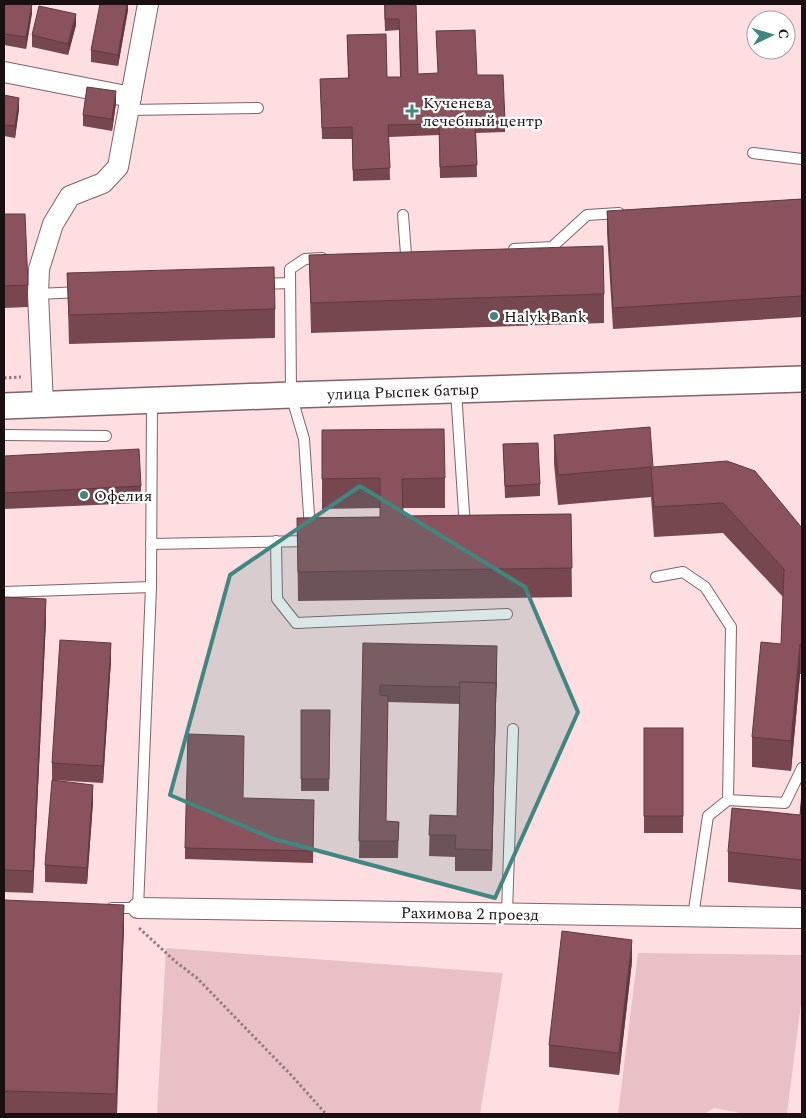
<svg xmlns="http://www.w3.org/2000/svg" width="806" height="1118" font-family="Spectral,serif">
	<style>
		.green { fill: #e9c0c6 }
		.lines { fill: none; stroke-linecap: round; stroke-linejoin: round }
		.service-casing { stroke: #806468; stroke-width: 12 }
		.minor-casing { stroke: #806468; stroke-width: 22 }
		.tertiary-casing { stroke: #806468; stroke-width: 28 }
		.path { stroke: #937c7f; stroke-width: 3; stroke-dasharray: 2.5 2.5; stroke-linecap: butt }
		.service { stroke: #fff; stroke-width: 10 }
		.minor { stroke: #fff; stroke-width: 20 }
		.tertiary { stroke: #fff; stroke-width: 25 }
		.wall { fill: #76474f }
		.shaded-wall { fill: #603940 }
		.building { fill: #89525c; stroke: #603940 }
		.marked { fill: #408781; fill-opacity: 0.2; stroke: #408781; stroke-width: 4; stroke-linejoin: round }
		.poi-dot { fill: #408781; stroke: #fff; stroke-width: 2 }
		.labels { text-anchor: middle; stroke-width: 4.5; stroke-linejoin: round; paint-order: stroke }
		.poi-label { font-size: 16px; fill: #1b1011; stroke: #fff; text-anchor: start }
		.street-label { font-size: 16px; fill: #1b1011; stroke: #fff }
	</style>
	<rect width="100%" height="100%" fill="#ffdee2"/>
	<!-- green -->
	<g class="green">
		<path d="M166 948 503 973 480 1114H157Z"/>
		<path d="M638 953 802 955V996L787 1114H745L714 1108 704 1114H618Z"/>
	</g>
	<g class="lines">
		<!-- service casing -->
		<g class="service-casing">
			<g id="service">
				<path d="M128 110 258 108"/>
				<path d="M753 153 802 159"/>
				<path d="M403 215 406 254"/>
				<path d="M514 249 552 247 587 215 619 213"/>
				<path d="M261 284 290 283"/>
				<path d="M38 294 80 292"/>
				<path d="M456 391 465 528"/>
				<path d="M4 435 106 436"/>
				<path d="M310 530 304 439 291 395 290 269 305 259 322 258"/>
				<path d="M276 541 277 599 296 623 507 614"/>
				<path d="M151 544 311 541"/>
				<path d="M656 577 683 572 705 587 731 627 728 800 708 816 693 916"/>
				<path d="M4 592 151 587"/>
				<path d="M728 800 785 803 802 768"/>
				<path d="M112 908H138L151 587 152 400"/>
				<path d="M507 913 513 729"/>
			</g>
		</g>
		<!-- minor casing -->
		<g class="minor-casing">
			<g id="minor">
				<path d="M4 72 131 97"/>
				<path d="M43 405 38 294 39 269 53 224 70 196 103 183 118 167 148 4"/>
				<path d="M138 908 802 918"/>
			</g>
		</g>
		<!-- tertiary casing -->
		<g class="tertiary-casing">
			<path id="tertiary" d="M4 406 291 395 802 379"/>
		</g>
		<!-- path -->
		<g class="path">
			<path d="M4 378 21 377"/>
			<path d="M139 928 176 962 197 978 292 1076 326 1114"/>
		</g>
		<!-- service -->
		<use href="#service" class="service"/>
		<!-- minor -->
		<use href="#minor" class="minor"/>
		<!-- tertiary -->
		<use href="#tertiary" class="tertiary"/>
	</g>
	<!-- wall -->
	<g class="wall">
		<path d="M4 4 32 13 26 49 4 45Z"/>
		<path d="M128 4V10L118 66 91 62V50Z"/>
		<path d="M384 4H416L418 74 477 75 505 121V132L476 133 477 177 440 178 439 135 389 137 390 180 353 181 352 139H322L320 79 348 78 347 35 387 77H400L399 30 385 31Z"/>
		<path d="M76 25 68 55 32 47V35Z"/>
		<path d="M4 95 19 109 15 138 4 136Z"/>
		<path d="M116 103 112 131 83 126V115Z"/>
		<path d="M802 199V317L613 329 607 233V211Z"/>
		<path d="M4 214 28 285V307L4 308Z"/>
		<path d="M309 255 604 294V323L311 333Z"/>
		<path d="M67 273 275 309V338L69 344Z"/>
		<path d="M322 430 445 478V508H403V516L571 514 572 597 298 601 297 518 380 517V508L322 509Z"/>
		<path d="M554 435 653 467 802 528V674H800L791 771 752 767V737L781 644 783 597 723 533 654 537 651 497 558 505 554 464Z"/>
		<path d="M503 444 540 484V496L505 498Z"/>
		<path d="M4 456 141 486V503L4 509Z"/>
		<path d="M4 597 46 620 33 893 4 892Z"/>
		<path d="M363 643 497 663 492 871H455V857L429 856 430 815 457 816 460 704 388 702 386 821 399 822 398 858H359Z"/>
		<path d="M111 660 103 783 52 780V763Z"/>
		<path d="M301 710H330L329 791H301Z"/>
		<rect x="644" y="728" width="39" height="105"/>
		<path d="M802 793V890L728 882V852L800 815Z"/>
		<path d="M243 798 314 812 313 863 185 859V848Z"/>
		<path d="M93 802 87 884 45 882V865Z"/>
		<path d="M4 900 124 927 117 1114 4 1113Z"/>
		<path d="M632 961 619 1075 549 1067V1045Z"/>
	</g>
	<!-- shaded-wall -->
	<g class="shaded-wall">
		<path d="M32 4V13L26 49V37Z"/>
		<path d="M127 4H128V10L118 66V55Z"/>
		<path d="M76 14V25L68 55V44Z"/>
		<path d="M116 91V103L112 131V119Z"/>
		<path d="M19 98V109L15 138V126Z"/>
		<path d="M46 599V620L33 893V871Z"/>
		<path d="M111 643V660L103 783V766Z"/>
		<path d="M800 644V674L791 771V741Z"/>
		<path d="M497 646V663L492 871V850Z"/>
		<path d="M93 785V802L87 884V868Z"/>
		<path d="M124 905V927L116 1114V1094Z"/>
		<path d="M632 940V961L619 1075V1053Z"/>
	</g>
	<!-- building -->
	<g class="building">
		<path d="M4 4H32L26 37 4 34Z"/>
		<path d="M100 4H127L118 55 91 50Z"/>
		<path d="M385 4H416L418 74 438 73 436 31 475 30 477 75H503L505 121 475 122 477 165 440 167 439 124 388 125 390 168 353 170 352 127 322 128 320 79 349 78 347 35 386 34 387 77H401L399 19H385Z"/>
		<path d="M39 6 76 14 68 44 32 35Z"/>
		<path d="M87 87 116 91 112 119 83 115Z"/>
		<path d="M4 95 19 98 15 126 4 125Z"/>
		<path d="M802 199V296L613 308 607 211Z"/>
		<path d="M4 214H25L28 285 4 286Z"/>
		<path d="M603 246 604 294 311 303 309 255Z"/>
		<path d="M274 267 275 309 69 315 67 273Z"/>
		<path d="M650 427 653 467 727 461 755 471 802 528V644H800L791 741 752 737 761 642 781 644 784 569 723 503 654 507 651 467 558 475 554 435Z"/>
		<path d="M444 429 445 478 402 479 403 516 571 514 572 568 298 572 297 518 380 517V478L322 479V430Z"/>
		<path d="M538 443 540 484 505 486 503 444Z"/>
		<path d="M139 449 141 486 4 493V456Z"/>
		<path d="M4 597 46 599 33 871 4 870Z"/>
		<path d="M60 640 111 643 103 766 52 763Z"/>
		<path d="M363 643 497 646 496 688V683L460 682V687L380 685V695L388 696 386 821 399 822 398 841H359Z"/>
		<path d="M460 682 496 683 492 850 455 849 456 835H429L430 815 457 816Z"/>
		<path d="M301 710H330L329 779H301Z"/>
		<rect x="644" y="728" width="39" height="88"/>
		<path d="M188 734 244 736 243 798 314 800 313 851 185 848Z"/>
		<path d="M52 780 93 785 87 868 45 865Z"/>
		<path d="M802 793V860L728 852 732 808 800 815Z"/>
		<path d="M4 900 124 905 116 1094 4 1091Z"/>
		<path d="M562 931 632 940 619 1053 549 1045Z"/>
	</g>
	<!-- marked area -->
	<path class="marked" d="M360 486 525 587 578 712 495 898 274 839 170 795 230 575Z"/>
	<!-- markers -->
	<g class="poi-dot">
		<path d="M409.5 103.5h5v5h5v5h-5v5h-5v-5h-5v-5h5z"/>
		<circle cx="494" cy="316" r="5"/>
		<circle cx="84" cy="495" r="5"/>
	</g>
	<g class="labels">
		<!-- poi labels -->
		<g class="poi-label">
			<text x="423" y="108">Кученева<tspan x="423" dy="18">лечебный центр</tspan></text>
			<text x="504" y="322">Halyk Bank</text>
			<text x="94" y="501">Офелия</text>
		</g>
		<!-- street labels -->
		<g class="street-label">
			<text transform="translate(403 391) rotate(-2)" y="6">улица Рыспек батыр</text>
			<text transform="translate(470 913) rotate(1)" y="6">Рахимова 2 проезд</text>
		</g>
	</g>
	<!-- border -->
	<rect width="806" height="1118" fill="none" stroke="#1b1011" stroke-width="10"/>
	<!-- north arrow -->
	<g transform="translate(771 35) rotate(85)"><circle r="24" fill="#ffffff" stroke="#a49fa0"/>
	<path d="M0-4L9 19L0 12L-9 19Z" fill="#408781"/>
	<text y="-8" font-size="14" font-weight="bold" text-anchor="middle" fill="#1b1011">С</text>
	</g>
</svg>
